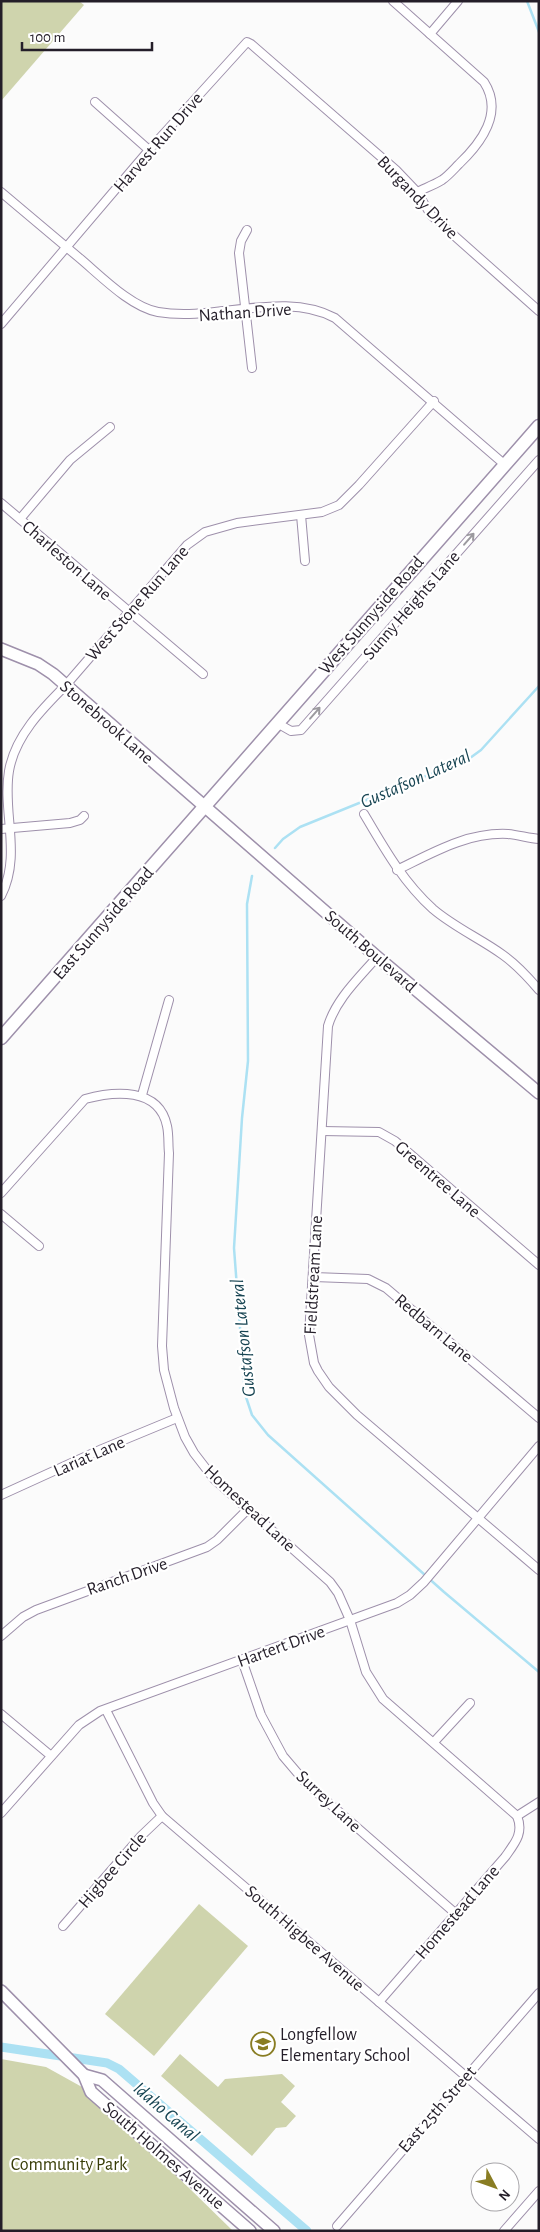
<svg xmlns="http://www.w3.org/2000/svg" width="540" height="2232" font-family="'Alegreya Sans',sans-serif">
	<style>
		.green { fill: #cfd4ad }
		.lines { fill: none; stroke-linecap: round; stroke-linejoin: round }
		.stream { stroke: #ace1f3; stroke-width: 2.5 }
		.canal { stroke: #ace1f3; stroke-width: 9 }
		.street-casing { stroke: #9e90ab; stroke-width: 10 }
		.secondary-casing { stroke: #9e90ab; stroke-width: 14 }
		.primary-casing { stroke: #9e90ab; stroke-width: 15 }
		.street { stroke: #fff; stroke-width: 8 }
		.secondary { stroke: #fff; stroke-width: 11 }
		.primary { stroke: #fff; stroke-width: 12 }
		.oneway { stroke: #9c9a9f }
		.labels { text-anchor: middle; stroke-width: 4.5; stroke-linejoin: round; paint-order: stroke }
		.street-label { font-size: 18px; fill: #241e29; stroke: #fff }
		.poi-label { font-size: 18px; fill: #241e29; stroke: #fff; text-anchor: start }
		.park-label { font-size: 18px; fill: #383d07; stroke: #fff }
		.water-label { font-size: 19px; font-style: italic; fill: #184553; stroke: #fff }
	</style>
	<rect width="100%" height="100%" fill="#fbfbfb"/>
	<!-- green -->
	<g class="green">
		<path d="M1 1H79L84 5 1 101Z"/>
		<path d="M199 1904 248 1946 154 2056 105 2014Z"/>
		<path d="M180 2054 218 2087 225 2079 282 2074 295 2086 281 2102 296 2116 286 2127 276 2128 252 2156 161 2076Z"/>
		<path d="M1 2059 46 2067 91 2092 233 2231H1Z"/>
	</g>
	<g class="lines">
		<!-- stream -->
		<g class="stream">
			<path d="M527 1 539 32"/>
			<path d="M275 848 283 839 300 827 470 758 481 750 539 686"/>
			<path d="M252 876 247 904 248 1061 242 1118 234 1248 245 1394 252 1415 268 1435 444 1592 539 1672"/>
		</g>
		<!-- canal -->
		<path class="canal" d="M1 2047 107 2063 119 2069 307 2231"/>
		<!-- street casing -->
		<g class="street-casing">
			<g id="street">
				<path d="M393 1 484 82C504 113 481 143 459 164 454 169 448 176 442 180 434 185 425 188 417 192"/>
				<path d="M430 34 458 1"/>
				<path d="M95 102 149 150"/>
				<path d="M1 192C27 214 52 235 77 256 99 274 130 307 158 312 216 322 283 290 335 318L504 464"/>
				<path d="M247 230 241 241 239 253 252 368"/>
				<path d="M1 324 149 150 247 42 251 44 396 170 417 192 431 215 539 311"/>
				<path d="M1 503 203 674"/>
				<path d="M301 515 305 561"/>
				<path d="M20 519 70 460 110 427"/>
				<path d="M277 723 291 731 301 730 539 460"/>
				<path d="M364 814C384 848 403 882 433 909 454 927 481 939 503 955 517 965 528 977 539 990"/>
				<path d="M1 829 70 823 80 820 84 816"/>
				<path d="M397 870C432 853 467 832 508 834 518 835 529 838 539 839"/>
				<path d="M1 896C22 855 2 812 9 771 15 736 42 709 66 685L187 545 205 532 237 523 322 512 339 505 359 485 434 401"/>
				<path d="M377 957C359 978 336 999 328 1026L309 1335 314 1363 318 1371 329 1387 357 1415 539 1570"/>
				<path d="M142 1095 169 1000"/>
				<path d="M322 1131 379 1132 395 1141 539 1265"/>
				<path d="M1 1193 85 1099C114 1091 159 1087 167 1126 169 1135 168 1145 169 1153L162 1346 164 1370 174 1408 185 1437 194 1453 214 1479 330 1582 338 1593 350 1620 366 1672 383 1699 517 1816C524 1833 515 1843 505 1857L379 2002"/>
				<path d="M1 1214 39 1246"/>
				<path d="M314 1277 368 1279 386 1288 539 1418"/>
				<path d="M1 1495 102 1449 177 1418"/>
				<path d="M1 1636 23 1617 36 1610 207 1547 217 1540 248 1509"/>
				<path d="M242 1660 261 1715 283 1756 306 1783 455 1913"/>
				<path d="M106 1710 153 1803 162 1816 539 2139"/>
				<path d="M1 1714 50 1755"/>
				<path d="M434 1742 470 1703"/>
				<path d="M1 1813 79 1725 100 1711 397 1603 410 1595 424 1582 539 1446"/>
				<path d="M517 1816 539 1802"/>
				<path d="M63 1926 141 1836 162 1816"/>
				<path d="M337 2226 539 1993"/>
				<path d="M504 2231 539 2191"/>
			</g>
		</g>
		<!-- secondary casing -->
		<g class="secondary-casing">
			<g id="secondary">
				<path d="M1 649 38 664 53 674 377 957 539 1093"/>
				<path d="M1 1991 84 2075 91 2092 250 2231"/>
				<path d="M84 2075 102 2080 274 2231"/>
			</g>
		</g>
		<!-- primary casing -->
		<g class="primary-casing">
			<path id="primary" d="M1 1038 539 426"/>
		</g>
		<!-- street -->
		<use href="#street" class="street"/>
		<!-- secondary -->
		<use href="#secondary" class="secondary"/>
		<!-- primary -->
		<use href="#primary" class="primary"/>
	</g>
	<!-- one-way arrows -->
	<defs><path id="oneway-shaft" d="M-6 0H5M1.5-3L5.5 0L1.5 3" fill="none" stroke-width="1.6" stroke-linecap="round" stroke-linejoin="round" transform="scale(1.25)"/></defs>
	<g class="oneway">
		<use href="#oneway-shaft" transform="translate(469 539) rotate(-49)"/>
		<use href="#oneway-shaft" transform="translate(315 713) rotate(-49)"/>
	</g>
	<!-- icons -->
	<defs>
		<g id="school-ring" transform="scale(1.25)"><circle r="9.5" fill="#fff" stroke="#897d23" stroke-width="1.5"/><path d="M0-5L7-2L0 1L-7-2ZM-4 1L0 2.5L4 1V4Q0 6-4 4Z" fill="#897d23"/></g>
	</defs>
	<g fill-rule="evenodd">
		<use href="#school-ring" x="263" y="2044"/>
	</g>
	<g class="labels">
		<!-- street labels -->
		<g class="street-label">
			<text transform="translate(158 142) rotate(-49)" y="6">Harvest Run Drive</text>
			<text transform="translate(418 197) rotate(46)" y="6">Burgandy Drive</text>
			<text transform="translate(245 312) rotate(-4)" y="6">Nathan Drive</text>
			<text transform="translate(67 560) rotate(41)" y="6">Charleston Lane</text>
			<text transform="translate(137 603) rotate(-49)" y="6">West Stone Run Lane</text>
			<text transform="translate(411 605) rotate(-49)" y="6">Sunny Heights Lane</text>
			<text transform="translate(371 615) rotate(-49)" y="6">West Sunnyside Road</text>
			<text transform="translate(107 722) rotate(41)" y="6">Stonebrook Lane</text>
			<text transform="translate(103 923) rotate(-49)" y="6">East Sunnyside Road</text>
			<text transform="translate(371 951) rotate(41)" y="6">South Boulevard</text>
			<text transform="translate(438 1179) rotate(41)" y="6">Greentree Lane</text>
			<text transform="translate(313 1275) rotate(-87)" y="6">Fieldstream Lane</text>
			<text transform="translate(434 1328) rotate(40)" y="6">Redbarn Lane</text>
			<text transform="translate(89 1456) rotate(-24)" y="6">Lariat Lane</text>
			<text transform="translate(250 1508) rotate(43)" y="6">Homestead Lane</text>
			<text transform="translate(127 1576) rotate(-19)" y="6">Ranch Drive</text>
			<text transform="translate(281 1646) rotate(-20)" y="6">Hartert Drive</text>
			<text transform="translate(329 1801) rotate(43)" y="6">Surrey Lane</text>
			<text transform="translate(112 1870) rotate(-49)" y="6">Higbee Circle</text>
			<text transform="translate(457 1912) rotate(-49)" y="6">Homestead Lane</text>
			<text transform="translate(305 1938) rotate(41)" y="6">South Higbee Avenue</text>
			<text transform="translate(437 2109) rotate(-49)" y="6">East 25th Street</text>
			<text transform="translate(164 2155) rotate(41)" y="6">South Holmes Avenue</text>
		</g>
		<!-- poi labels -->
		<g class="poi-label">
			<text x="280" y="2040">Longfellow<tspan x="280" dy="21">Elementary School</tspan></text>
		</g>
		<!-- park labels -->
		<g class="park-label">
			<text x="69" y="2170">Community Park</text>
		</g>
		<!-- water labels -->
		<g class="water-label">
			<text transform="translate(415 778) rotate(-24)" y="7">Gustafson Lateral</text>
			<text transform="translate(242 1338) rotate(-96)" y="7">Gustafson Lateral</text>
			<text transform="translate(167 2111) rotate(41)" y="7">Idaho Canal</text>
		</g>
	</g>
	<!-- border -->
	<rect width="540" height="2232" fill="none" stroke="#241e29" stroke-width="5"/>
	<!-- north arrow -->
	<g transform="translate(495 2187) rotate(131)"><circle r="24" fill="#ffffff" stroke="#a7a5a9"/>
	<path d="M0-4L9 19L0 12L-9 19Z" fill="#897d23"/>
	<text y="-8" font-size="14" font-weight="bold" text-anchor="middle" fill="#241e29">N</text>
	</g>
	<!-- scale -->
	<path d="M22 42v8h130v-8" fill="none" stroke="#241e29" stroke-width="2.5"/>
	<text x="30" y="42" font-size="15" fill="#241e29" stroke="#ffffff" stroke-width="4" paint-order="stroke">100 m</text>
</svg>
